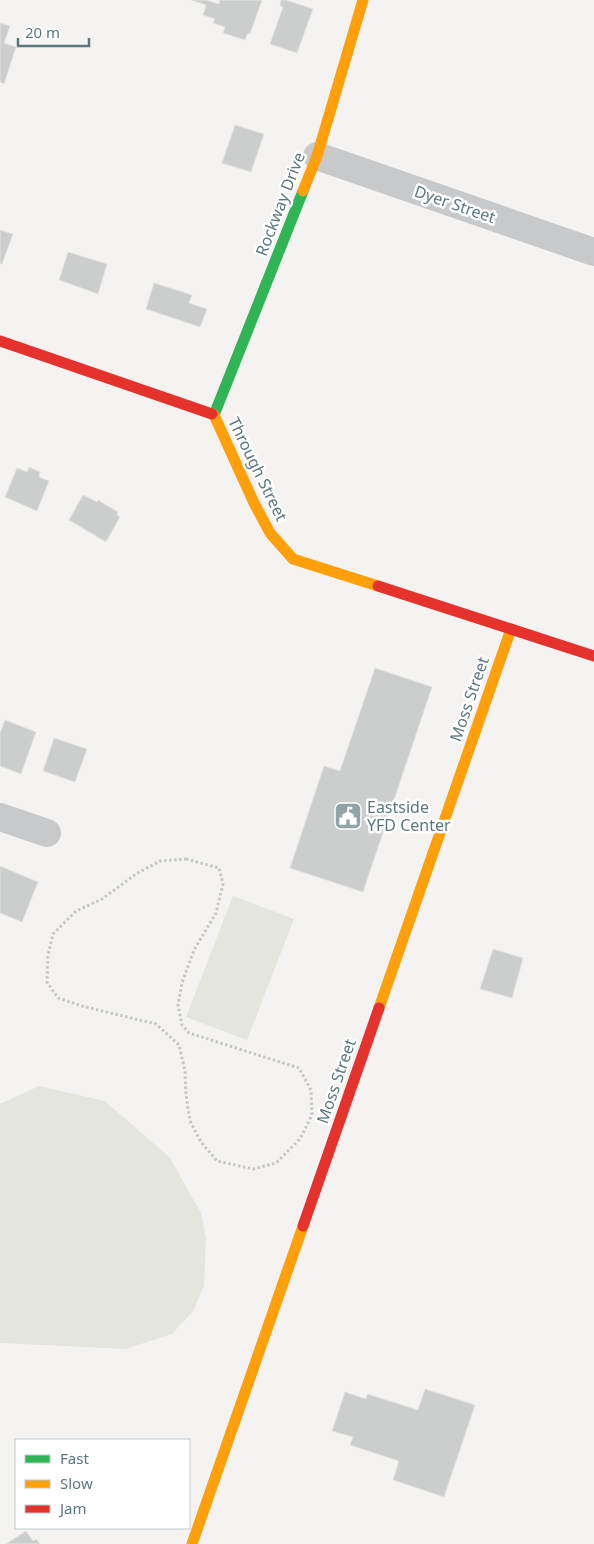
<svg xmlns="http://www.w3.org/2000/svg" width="594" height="1544" font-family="'Noto Sans',sans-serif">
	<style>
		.green { fill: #e4e5de }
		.building { fill: #cccecd; stroke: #e3e2e1 }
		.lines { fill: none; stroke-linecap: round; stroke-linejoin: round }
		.path { stroke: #c6c8c7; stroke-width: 3; stroke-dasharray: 2.5 2.5; stroke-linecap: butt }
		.street { stroke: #c8c9ca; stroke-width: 28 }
		.fast { stroke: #30b455; stroke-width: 11 }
		.slow { stroke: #ff9f0a; stroke-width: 11 }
		.jam { stroke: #e5322d; stroke-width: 11 }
		.labels { text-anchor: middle; stroke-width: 5; stroke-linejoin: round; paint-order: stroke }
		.street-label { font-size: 16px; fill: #5d777f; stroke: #fff }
		.poi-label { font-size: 16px; fill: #5d777f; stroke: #fff; text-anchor: start }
	</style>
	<rect width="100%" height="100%" fill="#f4f3f1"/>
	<!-- green -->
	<g class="green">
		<path d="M233 896 294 919 247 1040 186 1017Z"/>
		<path d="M39 1086 105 1101 170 1158 201 1213 206 1239 204 1286 193 1311 172 1334 125 1349 0 1343V1104Z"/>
	</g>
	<!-- building -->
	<g class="building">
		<path d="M191 0H206L219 4 220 0H262L250 34 248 33 245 40 223 33 225 27 213 23 215 19 203 15 206 5Z"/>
		<path d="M281 0H286L313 9 297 53 270 44 283 7 280 6Z"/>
		<path d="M0 23 10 26 4 43 16 47 4 84 0 82Z"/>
		<path d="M235 125 264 134 251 172 222 163Z"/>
		<path d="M0 230 13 234 2 264H0Z"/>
		<path d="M68 252 107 264 98 294 59 280Z"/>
		<path d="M154 283 192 295 189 303 207 309 200 327 146 309Z"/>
		<path d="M29 467 40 472 39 477 49 481 37 511 5 497 17 468 27 472Z"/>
		<path d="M83 495 97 502 98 500 118 512 117 515 120 517 106 542 69 520Z"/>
		<path d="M375 668 432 687 363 892 290 868 324 766 340 771Z"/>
		<path d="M5 720 36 732 21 774 0 766V733Z"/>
		<path d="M54 738 87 749 75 782 43 771Z"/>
		<path d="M0 866 38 882 22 922 0 913Z"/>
		<path d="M493 949 523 958 512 998 480 989Z"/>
		<path d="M425 1389 475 1405 444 1497 393 1480 399 1461 350 1445 353 1437 332 1431 345 1392 366 1399 367 1394 418 1410Z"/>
		<path d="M26 1531 33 1541 36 1539 40 1544H6Z"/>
	</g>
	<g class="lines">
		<!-- path -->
		<path class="path" d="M186 859 219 868 223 884 216 913 194 950 182 983 178 1005 182 1025 189 1033 299 1068 311 1090 312 1115 300 1139 276 1163 253 1169 217 1161 201 1142 190 1121 186 1095 185 1071 179 1045 156 1024 82 1006 58 998 47 982 48 955 53 934 76 911 102 899 136 874 160 861Z"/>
		<!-- street -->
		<g class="street">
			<path d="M317 156 594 252"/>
			<path d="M0 817 47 833"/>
		</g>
		<!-- fast -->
		<path class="fast" d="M214 415 303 191"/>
		<!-- slow -->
		<g class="slow">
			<path d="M303 191 317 156 363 0"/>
			<path d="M212 414 214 415 254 503 270 533 293 559 378 586"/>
			<path d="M379 1008 511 629"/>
			<path d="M192 1544 303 1226"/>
		</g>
		<!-- jam -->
		<g class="jam">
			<path d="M0 341 212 414"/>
			<path d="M378 586 594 656"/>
			<path d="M303 1226 379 1008"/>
		</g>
	</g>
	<!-- icons -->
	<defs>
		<g id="civic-square" transform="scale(1.4375)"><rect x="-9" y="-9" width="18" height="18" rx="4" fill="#92a2a7" stroke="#fff"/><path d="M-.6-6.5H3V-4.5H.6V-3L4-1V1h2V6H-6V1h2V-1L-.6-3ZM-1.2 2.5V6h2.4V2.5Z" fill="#fff"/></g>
	</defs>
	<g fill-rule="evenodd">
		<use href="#civic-square" x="348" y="816"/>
	</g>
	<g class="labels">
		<!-- street labels -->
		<g class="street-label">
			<text transform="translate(280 204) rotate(-69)" y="6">Rockway Drive</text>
			<text transform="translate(455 204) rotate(19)" y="6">Dyer Street</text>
			<text transform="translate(258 469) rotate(64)" y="6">Through Street</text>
			<text transform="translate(469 699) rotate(-71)" y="6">Moss Street</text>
			<text transform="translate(336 1081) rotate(-71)" y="6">Moss Street</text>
		</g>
		<!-- poi labels -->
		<g class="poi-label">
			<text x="367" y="813">Eastside<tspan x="367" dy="18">YFD Center</tspan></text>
		</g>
	</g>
	<!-- legend -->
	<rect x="15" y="1439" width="175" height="90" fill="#ffffff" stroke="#bec9cc"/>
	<rect x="25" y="1455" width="25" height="8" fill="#30b455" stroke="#bec9cc"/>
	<text x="60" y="1464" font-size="15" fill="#5d777f">Fast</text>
	<rect x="25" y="1480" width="25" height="8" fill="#ff9f0a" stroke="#bec9cc"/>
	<text x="60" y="1489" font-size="15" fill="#5d777f">Slow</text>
	<rect x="25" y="1505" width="25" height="8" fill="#e5322d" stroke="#bec9cc"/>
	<text x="60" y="1514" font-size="15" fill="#5d777f">Jam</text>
	<!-- scale -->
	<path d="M18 38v8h71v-8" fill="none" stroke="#5d777f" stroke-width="2.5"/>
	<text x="25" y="38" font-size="15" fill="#5d777f" stroke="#ffffff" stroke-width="4" paint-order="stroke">20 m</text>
</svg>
